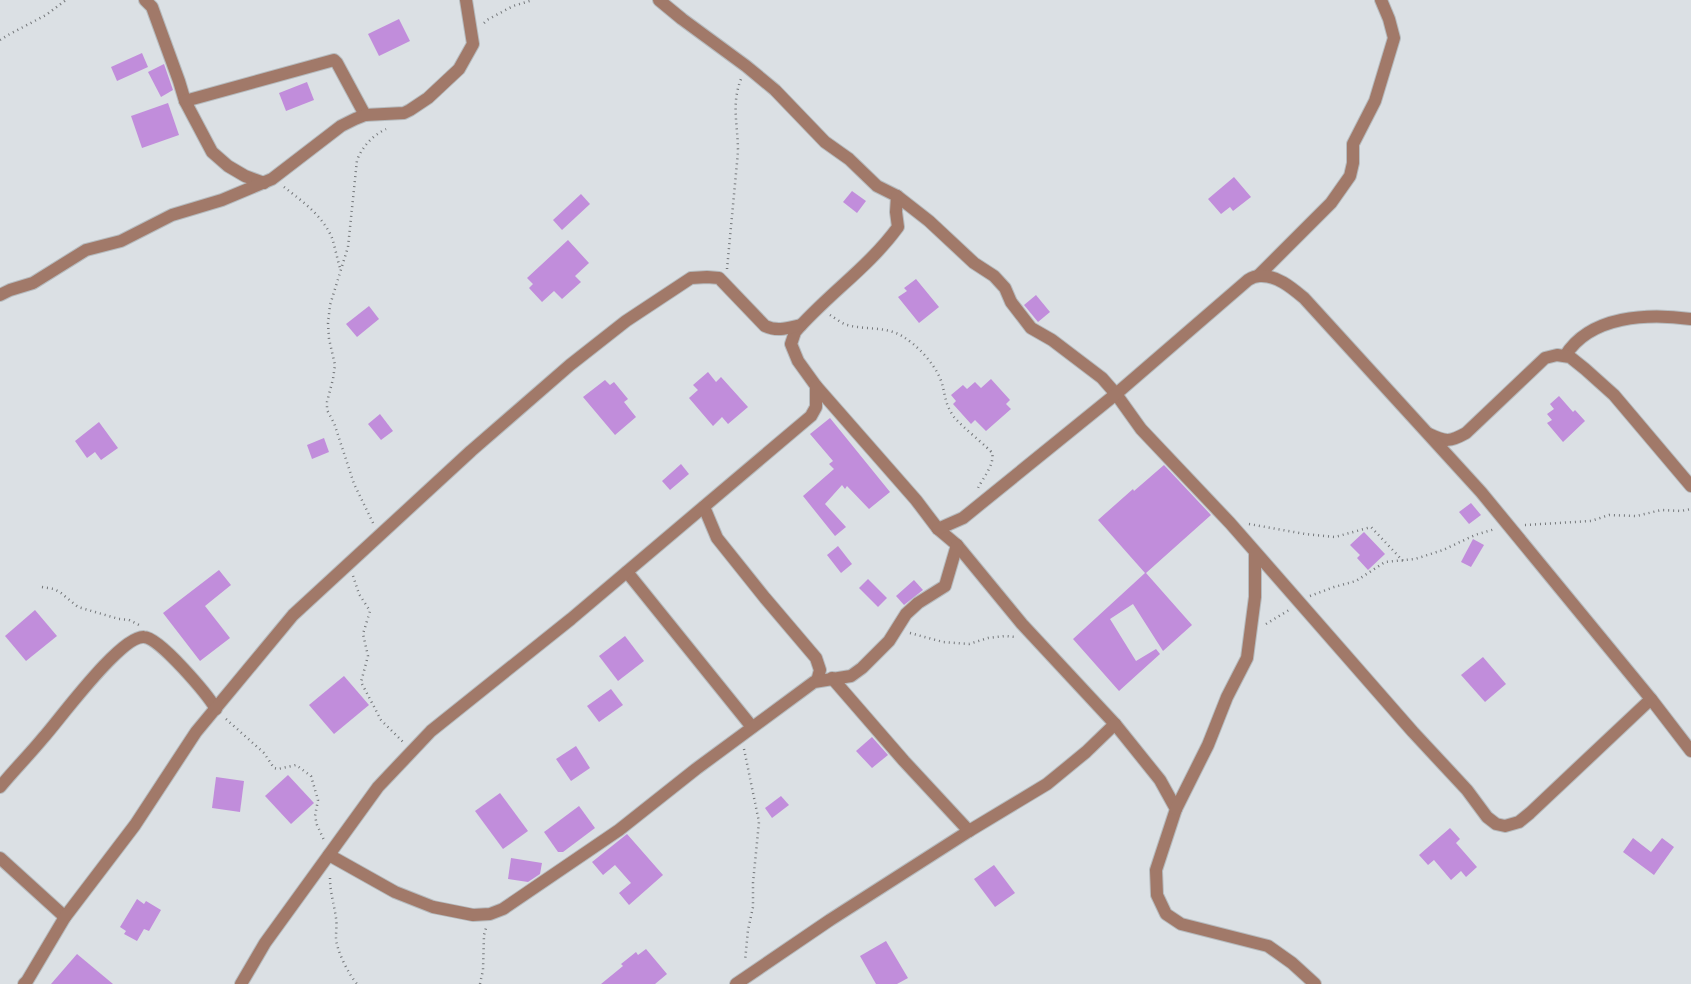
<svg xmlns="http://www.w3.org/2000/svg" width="1691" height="984" font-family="'Public Sans',sans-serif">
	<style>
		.building { fill: #c18ddb }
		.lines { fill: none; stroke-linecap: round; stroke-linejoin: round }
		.street-casing { stroke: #b6bbbe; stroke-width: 14 }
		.path { stroke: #75787b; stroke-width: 2.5; stroke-dasharray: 1 4; stroke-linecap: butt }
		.street { stroke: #a17969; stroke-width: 12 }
	</style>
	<rect width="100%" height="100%" fill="#dbe0e4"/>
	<!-- building -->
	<g class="building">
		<path d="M399 19 410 41 379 56 368 34Z"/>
		<path d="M142 53 148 67 117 81 111 67Z"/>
		<path d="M164 64 173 90 161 97 148 72Z"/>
		<path d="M307 82 314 100 286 111 279 93Z"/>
		<path d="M168 103 179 135 142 148 131 116Z"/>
		<path d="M1234 177 1251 197 1233 211 1230 207 1221 214 1208 199Z"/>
		<path d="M852 191 866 201 857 213 843 202Z"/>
		<path d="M581 194 590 204 562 230 553 220Z"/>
		<path d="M568 240 589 263 575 276 581 282 562 299 554 291 542 302 529 288 533 284 527 278Z"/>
		<path d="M916 279 939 307 919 323 898 297 907 291 904 288Z"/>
		<path d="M1036 295 1050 312 1038 322 1024 305Z"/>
		<path d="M369 306 379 319 357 337 346 324Z"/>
		<path d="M708 372 716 382 721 377 748 407 728 424 722 417 713 426 689 398 698 390 693 385Z"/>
		<path d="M991 379 1010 400 1006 404 1011 409 986 431 975 420 971 424 953 404 956 401 951 395 963 385 967 389 975 382 981 388Z"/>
		<path d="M605 380 610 385 614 382 628 399 624 402 636 417 615 435 583 397Z"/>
		<path d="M1559 396 1573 412 1575 410 1585 421 1563 442 1547 423 1552 420 1547 414 1554 409 1550 404Z"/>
		<path d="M380 414 393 431 381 440 368 424Z"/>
		<path d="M830 418 890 492 869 509 847 486 845 489 842 485 825 504 846 527 835 536 803 496 834 469 829 464 833 461 810 434Z"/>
		<path d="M99 422 118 448 101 460 95 452 87 458 75 441Z"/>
		<path d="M324 438 329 452 312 459 307 445Z"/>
		<path d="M681 464 689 474 670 490 662 481Z"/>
		<path d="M1164 465 1211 515 1146 573 1192 625 1163 651 1133 604 1110 619 1136 661 1156 649 1160 654 1119 691 1073 639 1145 573 1098 520 1133 489 1134 491Z"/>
		<path d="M1471 503 1481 515 1469 524 1459 512Z"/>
		<path d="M1364 532 1385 554 1368 570 1357 558 1360 555 1350 545Z"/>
		<path d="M1473 539 1484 545 1471 567 1461 562Z"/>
		<path d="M838 546 852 564 841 573 827 555Z"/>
		<path d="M219 570 231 585 205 606 230 638 200 661 163 613Z"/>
		<path d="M868 579 887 598 878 607 859 588Z"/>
		<path d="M914 580 923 590 904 605 896 596Z"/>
		<path d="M35 610 57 636 26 661 5 636Z"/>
		<path d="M625 636 644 661 618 681 599 656Z"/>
		<path d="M1483 657 1506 684 1485 702 1461 675Z"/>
		<path d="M344 676 369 705 334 734 309 705Z"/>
		<path d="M611 689 623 705 599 722 587 706Z"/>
		<path d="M872 737 888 755 872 768 856 751Z"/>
		<path d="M576 746 590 768 571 781 556 759Z"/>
		<path d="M288 775 314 803 291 824 265 796Z"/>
		<path d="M216 777 244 781 240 812 212 808Z"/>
		<path d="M500 793 528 831 503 849 475 811Z"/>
		<path d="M781 796 789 805 772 818 765 808Z"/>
		<path d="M579 806 595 828 563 852H558L544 832Z"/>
		<path d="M1450 828 1460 839 1456 843 1477 867 1466 877 1461 871 1451 880 1434 860 1428 865 1419 855Z"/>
		<path d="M627 834 663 875 629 905 619 893 631 883 615 865 603 875 592 862Z"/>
		<path d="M1633 838 1651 852 1662 838 1674 847 1654 875 1623 852Z"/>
		<path d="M511 858 542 863 540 874 528 882 508 879Z"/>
		<path d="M994 865 1015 893 995 907 974 879Z"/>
		<path d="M137 899 144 904 146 901 161 910 149 931 144 929 137 941 124 934 126 931 120 927Z"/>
		<path d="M886 941 908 978 897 984H876L860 956Z"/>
		<path d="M646 949 667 974 655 984H601L623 966 621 964 636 952 638 955Z"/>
		<path d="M77 954 113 984H51Z"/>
	</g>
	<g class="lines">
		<!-- street casing -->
		<g class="street-casing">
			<g id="street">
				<path d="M145 0 152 7 156 18 179 81 185 101 212 152 228 166 245 176 264 183"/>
				<path d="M659 0 682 19 746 66 775 90 825 142 849 159 877 186 897 196 896 212 898 227C869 267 827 295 795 332L791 344 798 361 816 386 916 500 938 529 957 545 1022 624 1115 724 1160 780 1176 809 1156 870 1157 895 1166 914 1181 924 1268 946 1292 963 1315 984"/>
				<path d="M185 101 334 60 337 63 365 115"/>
				<path d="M897 196 929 221 974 263 994 276 1005 288 1011 302 1031 328 1052 340 1102 378 1116 394 1141 429 1230 523 1413 732 1467 790 1487 817 1496 824 1505 826 1519 822 1530 813 1651 699"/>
				<path d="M1259 275 1331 203 1350 176 1353 163V144L1375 101 1394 38 1389 19 1381 0"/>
				<path d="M0 295 10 290 33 283 86 250 121 241 172 215 222 200 272 179 341 126 355 119 365 115 404 113 410 110 428 98 459 69 473 44 466 0"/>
				<path d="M1565 356C1590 315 1649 313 1691 319"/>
				<path d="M1429 434C1446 442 1450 442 1466 433L1545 358 1557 355 1570 357 1585 369 1614 395 1691 486"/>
				<path d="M704 507 717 538 765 598 816 658 820 670 817 681"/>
				<path d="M938 529 963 518 1116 394 1248 280C1251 278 1256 276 1260 276 1277 275 1292 288 1304 298L1481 492 1651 699 1691 751"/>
				<path d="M627 572 752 727"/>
				<path d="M832 678 904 761 969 831"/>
				<path d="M0 787C14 770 29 755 43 738 60 719 121 635 144 637 160 638 207 694 216 709"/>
				<path d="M1176 809 1208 745 1227 697 1247 658 1255 597V554"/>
				<path d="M329 855 395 892 433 907 473 915 490 914 503 909 619 830 696 769 814 682 851 676 862 668 889 641 906 614 918 603 945 586 957 545"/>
				<path d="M0 858 65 917"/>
				<path d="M24 984 27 981 65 917 135 825 196 732 293 615 471 451 570 365 626 321 691 278 707 277 719 278 765 326C778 332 788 328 801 325"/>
				<path d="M241 984 265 943 378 787 431 731 571 619 811 416 816 407V386"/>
				<path d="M736 984 830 920 969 831 1047 784 1086 752 1115 724"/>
			</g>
		</g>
		<!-- path -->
		<g class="path">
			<path d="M484 23 487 20 513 6 533 0"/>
			<path d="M0 40 8 35 46 15 66 0"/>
			<path d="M284 187C302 201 323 216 332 238 335 247 337 258 340 268"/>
			<path d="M727 269 738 152C738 124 731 105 741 79"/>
			<path d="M830 315C835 318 841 323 847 325 865 330 885 326 902 336 917 345 933 362 940 378 946 393 943 401 954 417 960 425 991 450 992 453 995 464 983 478 978 488"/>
			<path d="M373 523 354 484 334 423 327 410V402L333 379 335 365 329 339 328 323 330 305 348 247 357 160C363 146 372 136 386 129"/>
			<path d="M1249 524 1305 534 1335 537 1371 527 1403 561"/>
			<path d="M1525 525 1591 521 1609 515 1637 516 1661 510 1681 511 1691 509"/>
			<path d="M353 576 359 594 370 611 363 634 368 656 361 682 381 720 403 742"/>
			<path d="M42 587 54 589 61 593 78 607 119 619 129 620 139 625"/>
			<path d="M1310 596 1334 587 1356 581 1385 562 1415 559 1443 550 1475 535 1495 529"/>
			<path d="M1266 624 1289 610"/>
			<path d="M910 633 943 642 969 644 988 638 1005 636 1015 637"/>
			<path d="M226 719 264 753 274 768 278 769 296 765 311 776 318 800 315 816 317 825 324 840"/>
			<path d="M744 749 759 822 753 883V907L748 930 745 961"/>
			<path d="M330 878C330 892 334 904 336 918 337 924 336 931 336 937 336 950 349 975 357 984"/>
			<path d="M480 984 483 970 484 935 486 928"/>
		</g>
		<!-- street -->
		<use href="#street" class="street"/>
	</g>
</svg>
